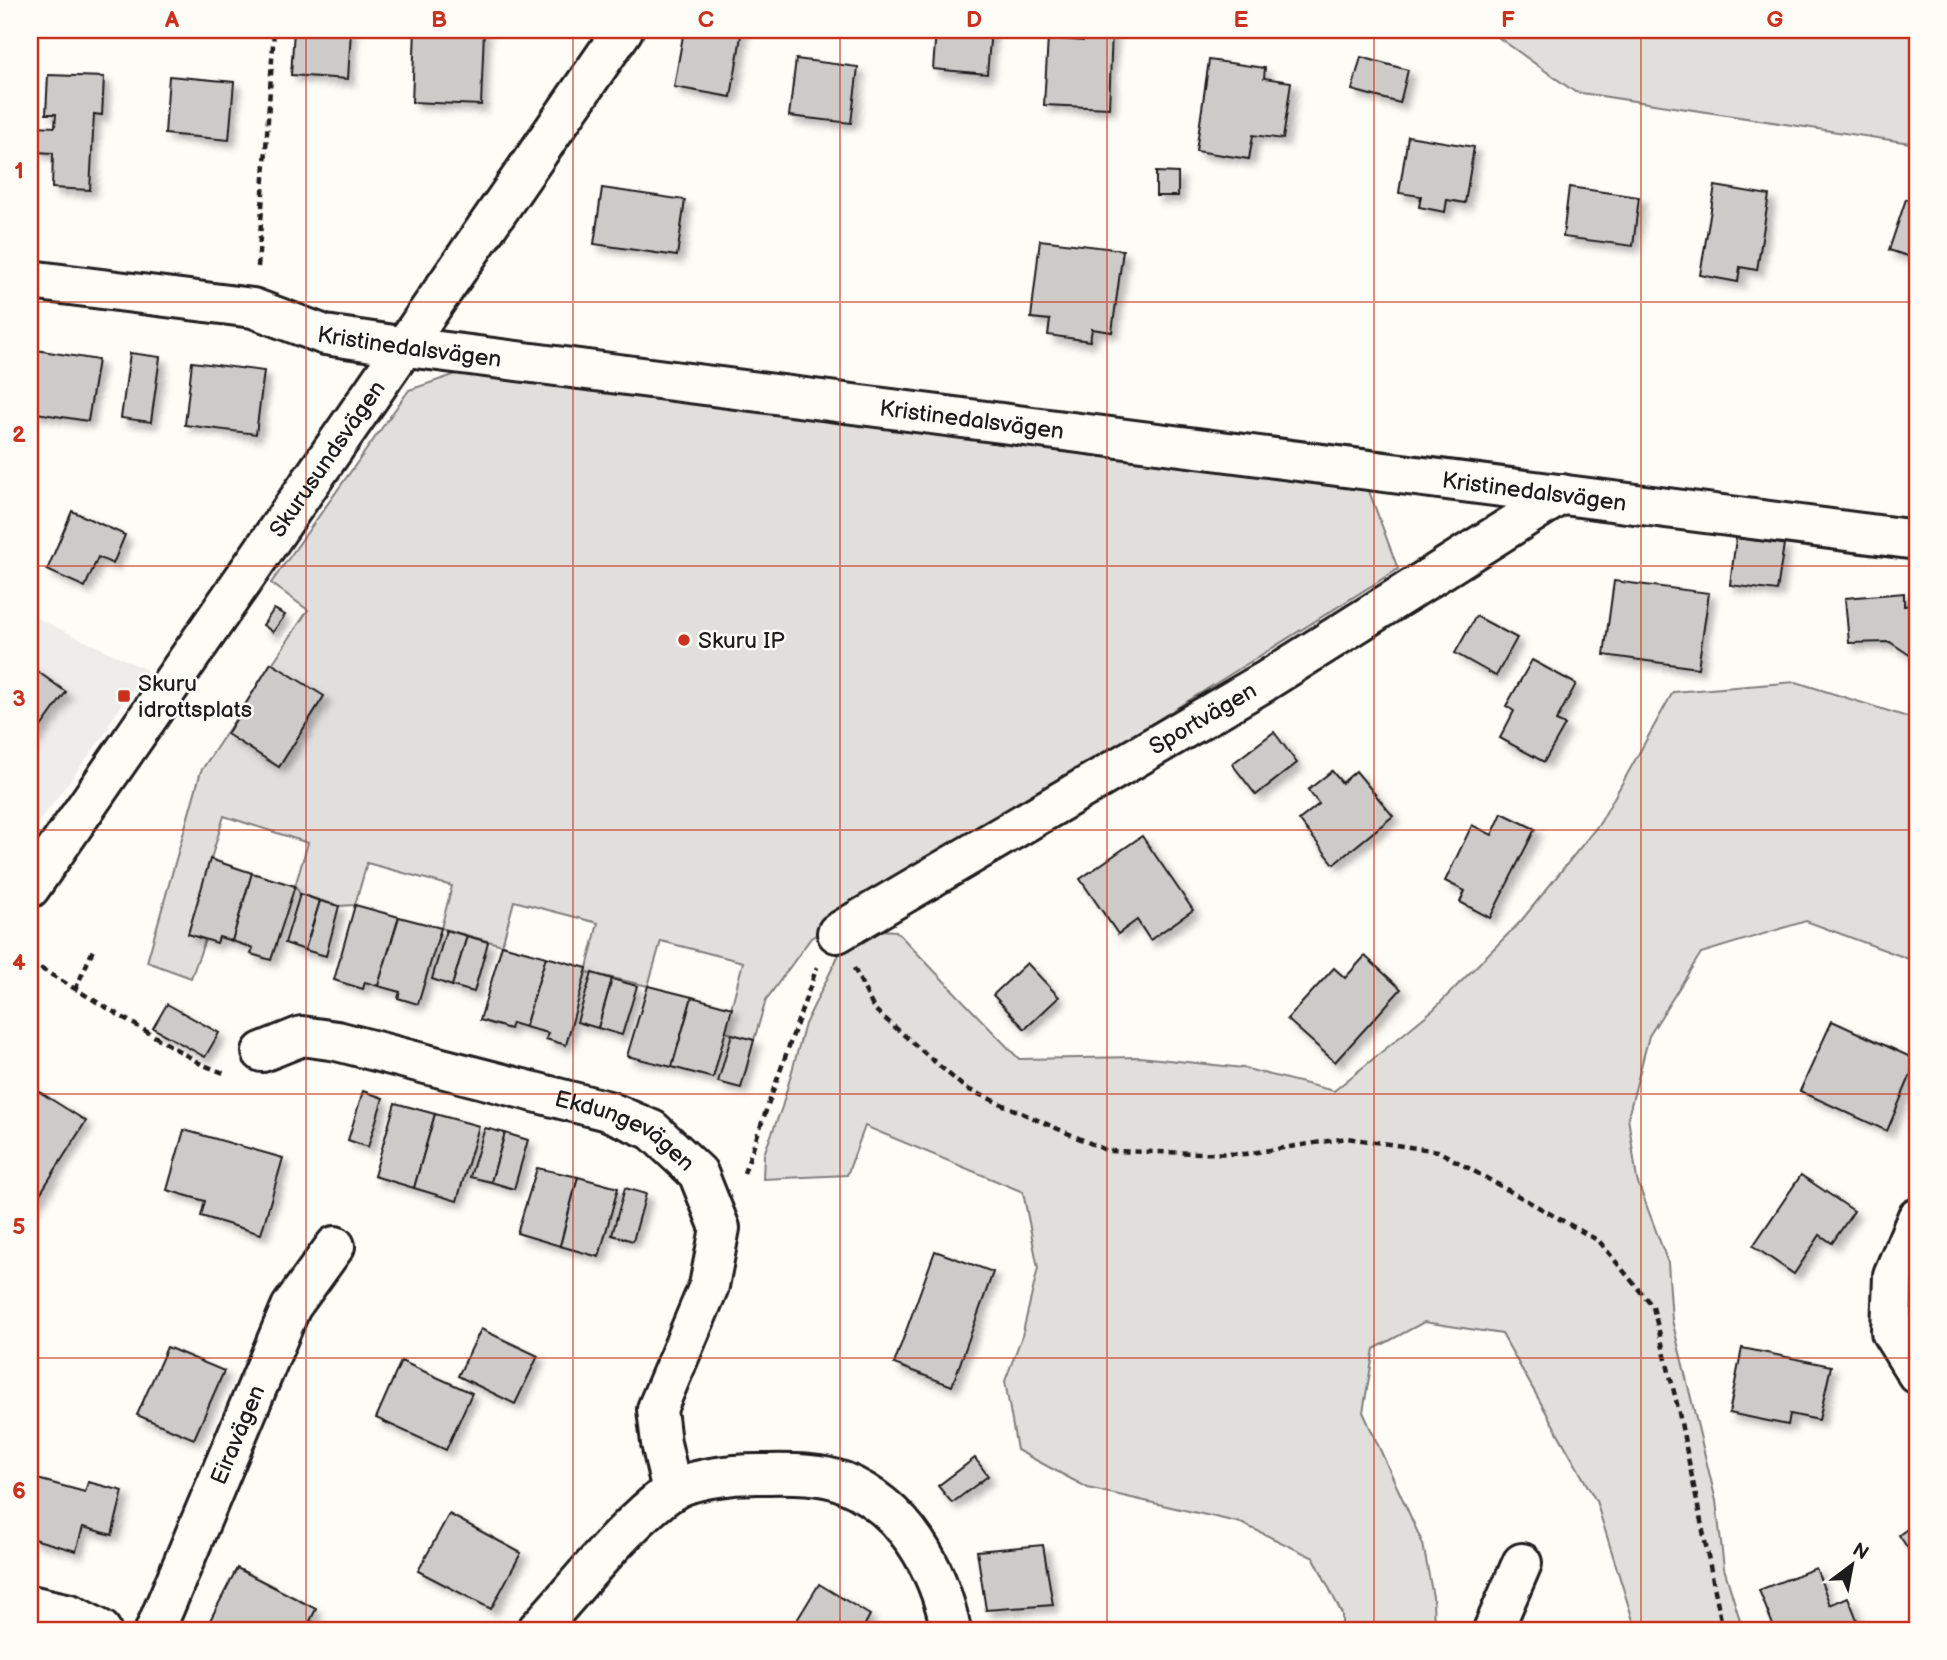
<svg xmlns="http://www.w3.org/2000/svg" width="1947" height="1660" font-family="'Balsamiq Sans',sans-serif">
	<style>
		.built { fill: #eeede9 }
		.green { fill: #e0dfdb; stroke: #7e7e7c; stroke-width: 2 }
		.building { fill: #cccbc8; stroke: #1c1c1c; stroke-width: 2; filter: url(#shadow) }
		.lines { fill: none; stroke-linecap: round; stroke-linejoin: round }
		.minor-casing { stroke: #1c1c1c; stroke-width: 44 }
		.path { stroke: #1c1c1c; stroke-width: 4.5; stroke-dasharray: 7 5; stroke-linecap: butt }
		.minor { stroke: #fdfcf7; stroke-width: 38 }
		.grid { fill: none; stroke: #c8321e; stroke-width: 2; stroke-opacity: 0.55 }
		.poi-dot { fill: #c8321e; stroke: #fdfcf7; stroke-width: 2.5 }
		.labels { text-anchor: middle; stroke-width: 5; stroke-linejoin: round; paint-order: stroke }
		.street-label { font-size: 23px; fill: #1c1c1c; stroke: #fdfcf7 }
		.poi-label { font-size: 23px; fill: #1c1c1c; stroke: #fdfcf7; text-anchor: start }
		.neatline { fill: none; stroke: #c8321e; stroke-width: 2.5 }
		.grid-label { font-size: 23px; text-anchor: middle; font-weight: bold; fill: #c8321e }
	</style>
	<defs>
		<filter id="shadow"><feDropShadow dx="6" dy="6" stdDeviation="3.5" flood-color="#0004"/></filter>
	</defs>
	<rect width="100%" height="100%" fill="#fdfcf7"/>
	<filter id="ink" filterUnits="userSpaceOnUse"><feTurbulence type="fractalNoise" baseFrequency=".0143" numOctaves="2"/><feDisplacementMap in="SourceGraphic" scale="14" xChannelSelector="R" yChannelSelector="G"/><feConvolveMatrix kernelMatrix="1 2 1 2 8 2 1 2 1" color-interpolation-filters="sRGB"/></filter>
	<g filter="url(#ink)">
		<!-- built -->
		<path class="built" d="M30 615 147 670 108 725 110 727 30 834Z"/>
		<!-- green -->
		<g class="green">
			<path d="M1488 30H1917V144L1575 92Z"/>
			<path d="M462 372 914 432 1366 483 1398 569 811 938 766 1000 754 1040 725 1032 743 962 661 941 648 986 586 972 598 923 514 901 502 945 441 928 452 886 367 863 355 905 339 906 300 894 295 886 308 843 224 816 188 934 205 940 191 978 147 962 201 771 308 610 271 583 409 390Z"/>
			<path d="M1796 682 1917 720V962L1806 921 1701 953 1649 1036 1628 1117 1637 1180 1668 1263 1672 1320 1716 1501 1724 1568 1743 1630H1636L1596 1501 1502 1334 1424 1322 1374 1349 1363 1412 1423 1544 1433 1597 1434 1630H1342V1614L1314 1558 1241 1523 1088 1488 1017 1450 1005 1381 1022 1336 1038 1268 1023 1192 865 1126 847 1175 763 1179 764 1154 782 1107 805 1024 843 946 863 929 896 931 1019 1059 1140 1057 1243 1068 1334 1091 1434 1009 1521 921 1600 823 1673 692Z"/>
		</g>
		<!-- building -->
		<g class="building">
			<path d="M294 30H351L348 79 291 75Z"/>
			<path d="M415 30H484L481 105 412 102Z"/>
			<path d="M684 30H742L731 97 674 87Z"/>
			<path d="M936 30H991L987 74 933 69Z"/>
			<path d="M1083 30H1112L1109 108 1044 105 1048 38 1083 41Z"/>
			<path d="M1361 57 1408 70 1400 103 1352 90Z"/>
			<path d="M796 59 858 67 851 123 789 116Z"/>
			<path d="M1209 60 1265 68 1264 78 1291 82 1283 139 1253 135 1249 159 1196 151Z"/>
			<path d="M48 75 104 77 102 115 94 114 90 190 52 188 53 153 36 152 37 126 55 127 56 114H46Z"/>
			<path d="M169 76 234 82 229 140 165 134Z"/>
			<path d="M1408 136 1474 147 1465 203 1447 200 1445 212 1419 207 1421 196 1399 193Z"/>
			<path d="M1156 172 1178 173V196H1156Z"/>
			<path d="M1715 186 1769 195 1757 270 1740 267 1738 282 1700 275Z"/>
			<path d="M1569 187 1639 197 1633 246 1563 237Z"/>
			<path d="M602 188 685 200 677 256 594 244Z"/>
			<path d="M1906 199 1917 203V259L1889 250Z"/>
			<path d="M1040 240 1123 250 1112 332 1092 329 1090 341 1048 335 1050 320 1031 318Z"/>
			<path d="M30 349 98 360 88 421 30 412Z"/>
			<path d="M130 353 160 357 151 422 121 418Z"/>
			<path d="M192 362 264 371 256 434 185 425Z"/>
			<path d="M72 511 125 535 113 564 98 557 85 587 47 570Z"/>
			<path d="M1736 538 1784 544 1777 591 1730 585Z"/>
			<path d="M1614 581 1709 593 1698 668 1604 655Z"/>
			<path d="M1904 593V606L1917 604V660L1890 642 1849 643 1845 598Z"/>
			<path d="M274 609 285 615 273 632 263 625Z"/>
			<path d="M1476 616 1517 638 1496 676 1455 653Z"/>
			<path d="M1532 660 1576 684 1556 721 1565 725 1544 762 1500 738 1514 711 1506 706Z"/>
			<path d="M271 663 324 696 279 767 227 734Z"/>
			<path d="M30 666 66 692 30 742Z"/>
			<path d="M1274 732 1297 763 1256 795 1232 764Z"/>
			<path d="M1332 771 1342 783 1356 771 1393 816 1334 864 1299 820 1319 804 1308 790Z"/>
			<path d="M1502 813 1535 829 1490 918 1460 902 1465 891 1445 881 1472 825 1492 835Z"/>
			<path d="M1142 836 1193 910 1150 940 1137 920 1118 934 1080 879Z"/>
			<path d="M210 859 252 873 232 941 219 937 217 943 188 934Z"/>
			<path d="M252 873 295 886 271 960 251 954 253 948 232 941Z"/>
			<path d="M300 894 320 901 305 950 285 943Z"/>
			<path d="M320 901 339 906 326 956 305 950Z"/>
			<path d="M355 905 399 917 378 986 365 982 363 989 334 980Z"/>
			<path d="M399 917 441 928 418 1004 398 998 400 992 378 986Z"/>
			<path d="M446 930 467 936 452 986 432 979Z"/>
			<path d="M467 936 488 942 474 992 452 986Z"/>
			<path d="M502 945 546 957 525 1027 512 1023 510 1029 480 1020Z"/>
			<path d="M1365 956 1401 989 1335 1062 1287 1019 1334 968 1345 978Z"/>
			<path d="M546 957 587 968 566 1045 546 1039 548 1033 525 1027Z"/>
			<path d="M1027 963 1059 997 1025 1029 993 995Z"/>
			<path d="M592 973 612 979 598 1028 577 1022Z"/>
			<path d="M612 979 637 986 622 1035 598 1028Z"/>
			<path d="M648 986 692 997 672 1067 627 1056Z"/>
			<path d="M692 997 732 1008 713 1078 672 1067Z"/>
			<path d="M167 1004 219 1033 205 1057 153 1028Z"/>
			<path d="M1832 1021 1917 1060 1887 1131 1800 1091Z"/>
			<path d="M732 1034 754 1040 741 1088 718 1082Z"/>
			<path d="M30 1086 86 1121 31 1208H30Z"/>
			<path d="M363 1091 383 1098 368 1147 348 1140Z"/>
			<path d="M395 1103 435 1114 414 1188 374 1176Z"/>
			<path d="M435 1114 479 1126 457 1201 414 1188Z"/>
			<path d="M485 1128 505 1133 491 1182 470 1177Z"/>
			<path d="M184 1130 283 1158 261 1234 201 1216 205 1201 167 1190Z"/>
			<path d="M505 1133 528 1140 514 1189 491 1182Z"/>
			<path d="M537 1168 578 1177 560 1246 517 1233Z"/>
			<path d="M1801 1175 1854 1211 1832 1243 1820 1235 1794 1274 1753 1246Z"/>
			<path d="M578 1177 618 1188 599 1257 560 1246Z"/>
			<path d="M625 1188 646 1194 633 1241 612 1235Z"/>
			<path d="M935 1251 993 1272 952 1386 894 1364Z"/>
			<path d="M481 1329 538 1356 515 1404 458 1376Z"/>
			<path d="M167 1347 224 1371 194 1439 137 1415Z"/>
			<path d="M1742 1348 1831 1366 1819 1420 1790 1414 1788 1425 1729 1413Z"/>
			<path d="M401 1361 472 1393 446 1450 376 1418Z"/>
			<path d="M975 1458 988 1476 952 1503 938 1486Z"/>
			<path d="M30 1477 85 1492 88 1482 123 1491 112 1535 83 1527 76 1551 30 1538Z"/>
			<path d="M449 1514 521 1553 491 1609 418 1571Z"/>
			<path d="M1917 1522V1562L1899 1535Z"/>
			<path d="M1043 1545 1053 1605 986 1610 977 1551Z"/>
			<path d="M237 1568 316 1609 310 1621 328 1630H216L207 1626Z"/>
			<path d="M1816 1568 1830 1605 1848 1597 1861 1630H1775L1759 1590Z"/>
			<path d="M819 1584 870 1615 862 1630H791Z"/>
		</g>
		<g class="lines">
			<!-- minor casing -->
			<g class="minor-casing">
				<g id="minor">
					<path id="s1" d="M30 280 253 308 325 335 407 347 1917 540"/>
					<path id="s2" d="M30 888 623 30"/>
					<path id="s3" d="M837 933 1264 682 1562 494"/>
					<path id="s4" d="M262 1052 302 1036 337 1041 608 1111 652 1130 698 1173 720 1228 709 1286 657 1409 661 1443 672 1491"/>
					<path d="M1917 1218 1893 1275 1891 1332 1917 1374"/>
					<path d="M30 1605 70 1614 101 1630"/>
					<path id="s5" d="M155 1630 291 1307 335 1246"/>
					<path d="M537 1630C578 1586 621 1528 670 1492 690 1478 734 1474 758 1474 784 1474 818 1472 843 1482 905 1508 938 1567 951 1630"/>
					<path d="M1493 1630 1522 1563"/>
				</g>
			</g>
			<!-- path -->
			<g class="path">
				<path d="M258 267 274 30"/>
				<path d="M30 962 201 1064 226 1074"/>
				<path d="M854 968 874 1009 965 1088 1108 1151 1245 1154 1347 1138 1438 1151 1599 1241 1653 1307 1678 1408 1723 1630"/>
				<path d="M75 990 93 950"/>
				<path d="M744 1173 817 967"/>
			</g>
			<!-- minor -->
			<use href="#minor" class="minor"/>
		</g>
	</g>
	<!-- grid -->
	<path class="grid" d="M306 30V1630M573 30V1630M840 30V1630M1107 30V1630M1374 30V1630M1641 30V1630M30 302H1917M30 566H1917M30 830H1917M30 1094H1917M30 1358H1917"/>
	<!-- markers -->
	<g class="poi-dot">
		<circle cx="684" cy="640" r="7"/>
		<rect x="117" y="689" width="14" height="14" rx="3.5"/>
	</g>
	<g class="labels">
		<!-- street labels -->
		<g class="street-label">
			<text dy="8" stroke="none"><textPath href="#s1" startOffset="387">Kristinedalsvägen</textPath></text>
			<text dy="8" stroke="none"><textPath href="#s1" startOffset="954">Kristinedalsvägen</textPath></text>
			<text dy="8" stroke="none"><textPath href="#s2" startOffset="522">Skurusundsvägen</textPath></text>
			<text dy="8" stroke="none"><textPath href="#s1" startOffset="1521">Kristinedalsvägen</textPath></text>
			<text dy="8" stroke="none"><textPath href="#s3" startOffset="424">Sportvägen</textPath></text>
			<text dy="8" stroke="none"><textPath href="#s4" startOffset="382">Ekdungevägen</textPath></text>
			<text dy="8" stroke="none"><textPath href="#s5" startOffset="212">Eiravägen</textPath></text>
		</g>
		<!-- poi labels -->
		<g class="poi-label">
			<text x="698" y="648">Skuru IP</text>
			<text x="138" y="691">Skuru<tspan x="138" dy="26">idrottsplats</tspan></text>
		</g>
	</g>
	<!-- margin -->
	<rect width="1947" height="1660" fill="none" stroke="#fdfcf7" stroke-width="77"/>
	<!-- north arrow -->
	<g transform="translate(1852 1565) rotate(32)" stroke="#fdfcf7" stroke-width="5" paint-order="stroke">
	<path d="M0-5L12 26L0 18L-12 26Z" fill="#1c1c1c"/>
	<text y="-10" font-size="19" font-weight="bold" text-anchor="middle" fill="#1c1c1c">N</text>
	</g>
	<rect x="38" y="38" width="1871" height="1584" class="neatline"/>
	<g class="grid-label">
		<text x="172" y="27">A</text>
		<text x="439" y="27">B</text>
		<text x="706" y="27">C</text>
		<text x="974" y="27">D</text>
		<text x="1241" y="27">E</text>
		<text x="1508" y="27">F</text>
		<text x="1775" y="27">G</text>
		<text x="19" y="178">1</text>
		<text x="19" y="442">2</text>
		<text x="19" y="706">3</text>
		<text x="19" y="970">4</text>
		<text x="19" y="1234">5</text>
		<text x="19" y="1498">6</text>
	</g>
</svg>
